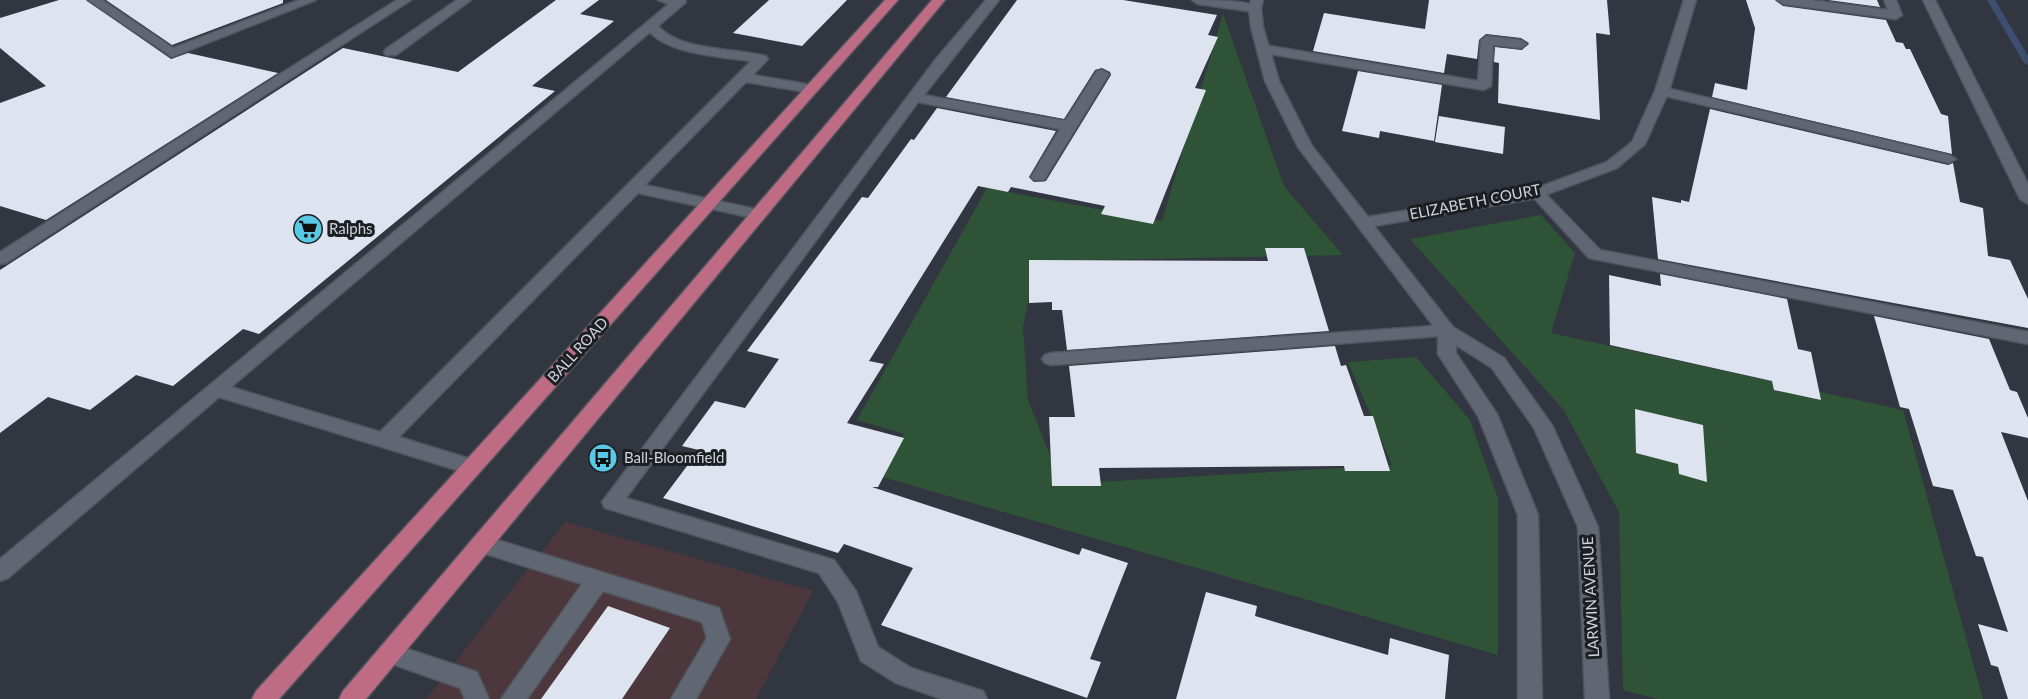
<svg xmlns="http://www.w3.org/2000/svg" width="2028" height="699" font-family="Lato,sans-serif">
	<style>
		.commercial { fill: #4c373c }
		.green { fill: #2f5336 }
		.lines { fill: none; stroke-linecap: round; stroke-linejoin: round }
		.stream { fill: #3e4e70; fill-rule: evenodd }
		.building { fill: #dde4f0 }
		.lane-casing { stroke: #50555d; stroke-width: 3 }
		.street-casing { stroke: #50555d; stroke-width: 3 }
		.primary-casing { stroke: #50555d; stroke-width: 3 }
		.lane { fill: #616772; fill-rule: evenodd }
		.street { fill: #616772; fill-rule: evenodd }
		.primary { fill: #bd6c83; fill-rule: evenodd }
		.labels { text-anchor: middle; stroke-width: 6; stroke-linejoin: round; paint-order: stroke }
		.street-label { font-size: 15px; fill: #d0d4da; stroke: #1b1e22 }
		.poi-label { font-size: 15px; fill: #d0d4da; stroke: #1b1e22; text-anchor: start }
	</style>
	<rect width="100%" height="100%" fill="#313640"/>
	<!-- commercial -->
	<path class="commercial" d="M565 522 813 591 756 699H426Z"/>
	<!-- green -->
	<g class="green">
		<path d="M1223 14 1284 186 1343 255 1036 261 1023 327 1028 400 1061 484 1392 465 1348 362 1416 357 1470 420 1498 499V655L879 476 904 434 857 420 987 188 1162 221Z"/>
		<path d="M1541 215 1575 253 1551 333 1903 410 1983 699H1657L1623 690 1619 512 1563 409 1410 239Z"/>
	</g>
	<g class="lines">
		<!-- stream -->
		<path class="stream" d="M1987 0H1995L2028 56V65L2024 63Z"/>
	</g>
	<!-- building -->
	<g class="building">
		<path d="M59 0H86L171 59 188 53 278 73 46 220 0 206V103L46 86 0 48V18Z"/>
		<path d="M106 0H283V3L172 45Z"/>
		<path d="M556 0H599L580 14 614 21 532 86 555 91 259 334 243 329 173 386 136 375 90 410 48 397 0 433V270L343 48 458 72Z"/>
		<path d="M769 0H847L802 46 733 33Z"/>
		<path d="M1017 0H1123L1217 15 1208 35 1218 37 1195 88 1206 90 1153 224 1101 214 1105 206 1011 187 1008 192 978 186 869 361 884 364 847 423 904 438 878 487H872L1079 555 1082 548 1128 563 1090 659 1101 662 1087 698 881 625 913 568 844 544 838 553 663 498 699 450 682 446 715 401 745 408 779 359 747 351 862 197 868 198 911 139 914 140 937 108 1056 131 1029 177 1034 182 1046 181 1111 75 1110 72 1102 68 1095 70 1064 119 946 97Z"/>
		<path d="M1429 0H1607L1610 35 1596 33 1600 120 1498 103 1499 63 1494 62 1495 47 1522 50 1529 43 1521 38 1486 34 1479 40 1477 59 1447 54 1444 73 1313 51 1324 13 1425 29Z"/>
		<path d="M1746 0H1775L1783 6 1886 20 1896 42 1903 43 1906 49H1910L1941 114 1948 116 1952 154 1712 97 1715 83 1747 90 1755 28Z"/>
		<path d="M1828 0H1877L1880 7Z"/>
		<path d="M1358 71 1442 85 1434 141 1380 131 1379 138 1342 131Z"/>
		<path d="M1710 109 1948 165 1953 163 1960 202 1983 208 1988 256 2010 260 2028 299V328L1658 259 1652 197 1681 203V200L1689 202Z"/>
		<path d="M1439 116 1505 127 1503 154 1435 142Z"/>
		<path d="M1265 248H1304L1329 331 1067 350 1062 310H1052V302L1029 303V260L1268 261Z"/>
		<path d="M1660 274 1787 299 1798 349 1811 352 1821 400 1774 390 1772 381 1610 345 1609 275 1661 286Z"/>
		<path d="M1874 316 1989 339 2010 390 2017 392 2028 418V438L2001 432 2028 501V699H2008L1998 667 1991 665 1978 624 2008 632 1983 557 1976 556 1953 490 1933 486 1909 409 1900 407Z"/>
		<path d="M1335 346 1341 366 1346 365 1364 416H1373L1390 471H1345L1344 466 1099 468 1101 486H1052L1049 417H1075L1069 366Z"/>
		<path d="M1635 409 1703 425 1707 482 1679 474 1678 464 1636 453Z"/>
		<path d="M1206 592 1257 606 1255 616 1388 655 1390 638 1449 655 1445 699H1176Z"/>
		<path d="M608 606 670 628 622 699H541Z"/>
	</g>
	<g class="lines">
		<!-- lane casing -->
		<g class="lane-casing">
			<g id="lane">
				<path d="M88 0H102L173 48 299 0H316L172 57Z"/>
				<path d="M397 0H411L6 263 0 264V252Z"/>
				<path d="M457 0H471L396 55H386L384 52 386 49Z"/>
				<path d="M658 0H685L686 2 658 26C680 51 734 48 766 56L768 59 753 75 812 85 819 89 812 93 746 82 645 185 764 211 766 214 764 217 758 219 638 193 399 437 480 462 483 467 480 472 473 475 219 397 8 578 0 581V559L669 4ZM650 32C669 54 723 57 751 61L380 432 231 387Z"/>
				<path d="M986 0H999L924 95 1065 121 1097 71 1102 70 1109 74 1044 180H1034L1031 177 1060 129 918 102 626 498 834 560 856 591 878 647 911 668 983 691 987 699H942L896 683 861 661 838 602 819 573 612 510 605 508 602 502 936 59Z"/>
				<path d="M1192 0C1209 0 1249 0 1261 8L1255 12 1198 4Z"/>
				<path d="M1777 0H1811L1888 10 1884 0H1896L1902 15 1896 19 1783 4Z"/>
				<path d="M1923 0H1935L2028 184V204L2020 199Z"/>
				<path d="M1487 36 1521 40 1527 44 1521 48 1493 45 1491 86 1484 90 1264 53 1257 49 1264 45 1478 81 1481 40Z"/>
				<path d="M1662 87 1949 155 1956 159 1949 163 1657 94 1655 91 1657 88Z"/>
				<path d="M1537 188 1542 190 1600 250 2028 332V344L1589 258 1532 196 1529 193 1532 190Z"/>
				<path d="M1447 325 1453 327 1456 331 1453 335 1051 365 1045 363 1042 359 1045 355 1051 353Z"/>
				<path d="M481 535 719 608 730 639 696 699H671L707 638 702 622 603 591 527 699H501L582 584 473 550 470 544 473 538Z"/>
				<path d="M389 643 477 672 489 699H465L460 688 381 660 377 653 381 646Z"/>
			</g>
		</g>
		<!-- street casing -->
		<g class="street-casing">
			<path id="street" d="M1251 0H1263L1261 8 1263 27 1279 81 1312 146 1368 217 1534 189 1607 162 1632 142 1655 91 1684 0H1696L1669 91 1645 144 1617 168 1537 198 1374 226 1453 327 1504 358 1552 425 1598 527 1609 699H1585L1578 527 1534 428 1492 368 1456 345V353L1497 414 1538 515 1542 699H1518V515L1478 416 1438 354V332L1298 147 1265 81 1251 27 1249 8Z"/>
		</g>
		<!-- primary casing -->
		<g class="primary-casing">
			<g id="primary">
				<path d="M885 0H898L279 699H252L256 691Z"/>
				<path d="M932 0H945L366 699H339L343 691Z"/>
			</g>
		</g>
		<!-- lane -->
		<use href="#lane" class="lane"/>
		<!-- street -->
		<use href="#street" class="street"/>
		<!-- primary -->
		<use href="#primary" class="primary"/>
	</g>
	<!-- icons -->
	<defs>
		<g id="supermarket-disc" transform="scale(1.5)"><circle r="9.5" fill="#59c8e5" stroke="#1b1e22"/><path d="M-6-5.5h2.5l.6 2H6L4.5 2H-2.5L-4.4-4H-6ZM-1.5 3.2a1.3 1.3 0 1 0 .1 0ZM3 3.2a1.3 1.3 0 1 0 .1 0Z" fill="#111"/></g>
		<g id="bus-disc" transform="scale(1.5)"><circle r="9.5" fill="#59c8e5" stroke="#1b1e22"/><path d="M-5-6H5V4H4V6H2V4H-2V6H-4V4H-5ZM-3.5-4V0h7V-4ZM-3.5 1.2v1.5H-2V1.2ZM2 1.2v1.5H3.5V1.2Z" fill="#111"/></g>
	</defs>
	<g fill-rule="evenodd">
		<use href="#supermarket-disc" x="308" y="229"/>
		<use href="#bus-disc" x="603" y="458"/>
	</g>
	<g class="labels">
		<!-- street labels -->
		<g class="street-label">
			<text transform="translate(1475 202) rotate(-11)" y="5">ELIZABETH COURT</text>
			<text transform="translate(578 350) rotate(-48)" y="5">BALL ROAD</text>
			<text transform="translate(1591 597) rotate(-93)" y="5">LARWIN AVENUE</text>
		</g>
		<!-- poi labels -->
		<g class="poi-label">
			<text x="329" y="234">Ralphs</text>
			<text x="624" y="463">Ball-Bloomfield</text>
		</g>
	</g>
</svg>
